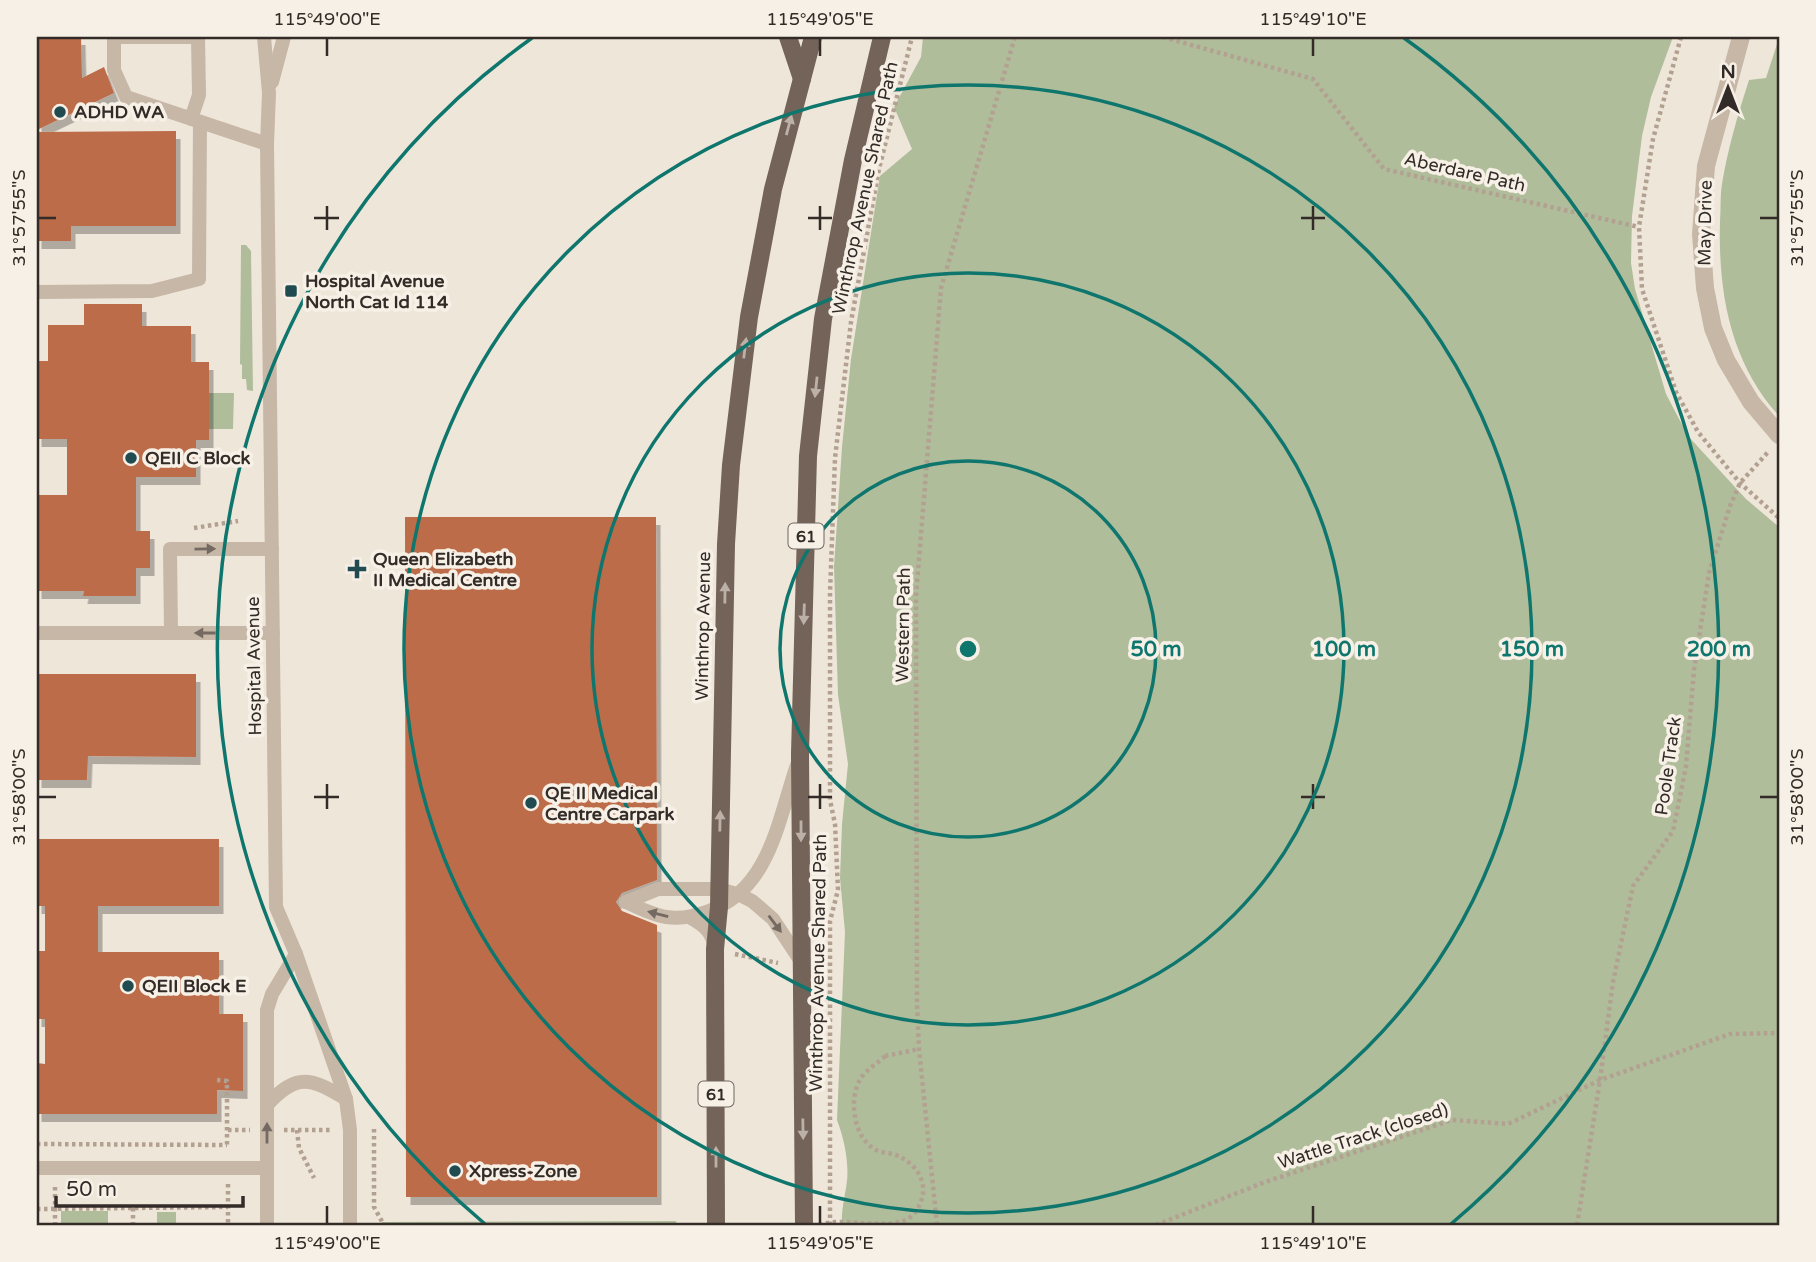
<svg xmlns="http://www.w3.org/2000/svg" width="1816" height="1262" font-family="'Varela Round',sans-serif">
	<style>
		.green { fill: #b0bd9b }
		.building { fill: #bd6c4a; filter: url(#shadow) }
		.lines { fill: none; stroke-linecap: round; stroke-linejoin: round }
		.path { stroke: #b2a191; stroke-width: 4.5; stroke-dasharray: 3.5 3.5; stroke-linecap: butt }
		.lane { stroke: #c6b7a7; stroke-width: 14 }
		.street { stroke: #c6b7a7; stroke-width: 18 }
		.primary { stroke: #746359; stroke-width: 18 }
		.path-bridge { stroke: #b2a191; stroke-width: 4.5; stroke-dasharray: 3.5 3.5; stroke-linecap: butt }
		.oneway { fill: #bcb1a7 }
		.oneway2 { fill: #756a61 }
		.ticks { fill: none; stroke: #332b27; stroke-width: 2.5 }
		.ring { fill: none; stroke: #0f766e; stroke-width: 3.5 }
		.poi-dot { fill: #1f4b51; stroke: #f7f0e6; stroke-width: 2.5 }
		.labels { text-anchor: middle; stroke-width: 7; stroke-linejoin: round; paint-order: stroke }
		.shield { fill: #f7f0e6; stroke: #6e6660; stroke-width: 2 }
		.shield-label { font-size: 16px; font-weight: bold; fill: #332b27 }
		.poi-label { font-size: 18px; font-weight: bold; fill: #332b27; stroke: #f7f0e6; text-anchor: start }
		.street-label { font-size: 18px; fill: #332b27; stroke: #f7f0e6 }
		.centre { fill: #0f766e; stroke: #f7f0e6; stroke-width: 3.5 }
		.ring-label { font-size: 21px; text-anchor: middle; font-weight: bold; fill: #0f766e; stroke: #f7f0e6; stroke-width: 7; stroke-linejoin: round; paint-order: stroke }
		.neatline { fill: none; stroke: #332b27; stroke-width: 2.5 }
		.ticks-label { font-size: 18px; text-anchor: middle; fill: #332b27 }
	</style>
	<defs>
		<filter id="shadow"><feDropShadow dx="4.5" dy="8" stdDeviation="0" flood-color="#0004"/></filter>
	</defs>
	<rect width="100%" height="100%" fill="#efe6da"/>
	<!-- green -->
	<g class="green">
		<path d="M923 37H1673L1651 97 1642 136 1632 216 1631 263 1635 289 1666 394 1688 436 1746 499 1779 527V1225H842C841 1210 845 1196 847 1181 849 1162 844 1138 837 1120L845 932 840 878 842 824 848 764 838 695 834 567 842 447 851 359 880 176 912 149 894 107 921 57Z"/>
		<path d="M1779 38V416C1730 362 1718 292 1720 221 1721 209 1720 196 1722 184 1728 148 1738 114 1749 80L1766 78Z"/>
		<path d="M241 245H246L251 251 253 391 247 390 246 379H242V365L240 364Z"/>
		<path d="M209 393H234L233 429H209Z"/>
		<rect x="61" y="1211" width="47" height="14"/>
		<rect x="157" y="1212" width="19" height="13"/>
		<path d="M676 1221 677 1225H382V1222Z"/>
	</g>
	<!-- building -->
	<g class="building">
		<path d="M37 37H81L82 78 104 67 114 93 37 130Z"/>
		<path d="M176 131V226H71V241H37V132Z"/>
		<path d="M84 304H142V326H191V362H209V440H196V477H136V531H150V568H136V596H83L84 591H37V495H67V439H37V361H48V325H84Z"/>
		<path d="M405 517H656L657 880 622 893 616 902 622 911 657 925V1197H406Z"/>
		<path d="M37 674H196V757L88 756 87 780H37Z"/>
		<path d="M37 839H219V906H98V952H219V1014H243V1091L217 1090V1114H37V1063L45 1064V1019H37V951H45V906H37Z"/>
	</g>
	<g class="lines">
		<!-- path -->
		<g class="path">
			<path d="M1163 37 1313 79 1384 169 1639 227"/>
			<path d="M1681 37 1653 139 1639 227 1642 289 1676 392 1698 432 1740 483 1779 518"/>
			<path d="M194 528 238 521"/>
			<path d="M735 954 778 963"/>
			<path d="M885 1056 919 1049"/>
			<path d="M217 1080 227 1081V1147"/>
			<path d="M374 1129V1207L384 1225"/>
			<path d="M228 1130H250"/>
			<path d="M284 1130H331"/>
			<path d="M297 1130 299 1148 314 1178"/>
			<path d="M37 1144 227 1145"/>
			<path d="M228 1184V1225"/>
			<path d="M55 1187V1225"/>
			<path d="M133 1208V1225"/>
			<path d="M37 1209 228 1207"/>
			<path d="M498 1224V1225"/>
			<path d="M613 1225H622"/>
			<path d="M830 1225V921L838 890 835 824 830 800V593L835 458 851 322 879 169 912 37"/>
			<path d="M937 1225 919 1049 917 1005 916 596 941 288 1015 37"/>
			<path d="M1156 1225 1265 1182 1452 1120 1508 1124 1600 1080 1730 1034 1779 1033"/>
			<path d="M1577 1225 1600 1080 1613 982 1633 886 1673 831 1686 766 1694 670 1709 573 1730 506 1740 483 1769 451"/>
		</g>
		<!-- lane -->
		<g class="lane">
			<path d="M264 37 269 93 267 144 276 907 296 954 346 1099 350 1130V1225"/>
			<path d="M272 82 284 37"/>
			<path d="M191 119 199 95 198 37H114V70L126 97 267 144"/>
			<path d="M37 292 152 291 199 279 200 122"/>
			<path d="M171 632 170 549H272"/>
			<path d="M37 633H273"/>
			<path d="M626 902C658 917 674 924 709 911 770 889 778 820 797 765"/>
			<path d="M626 902 658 889H719L740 895 752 901 773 919 802 963"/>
			<path d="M691 918C705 926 712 932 715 948"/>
			<path d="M267 1105C297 1072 311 1078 346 1099"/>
			<path d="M37 1168H267"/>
			<path d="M267 1225V1010L272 994 296 954"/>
		</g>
		<!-- street -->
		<path class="street" d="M1741 37 1706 166 1701 234 1705 288 1713 328 1726 360 1751 402 1779 435"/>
		<!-- primary -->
		<g class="primary">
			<path d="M788 37 802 79"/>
			<path d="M716 1225 715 949 719 907 726 544 731 465 749 317 773 189 813 37"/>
			<path d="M804 1225 800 754 808 456 823 319 853 160 882 37"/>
		</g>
		<!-- path-bridge -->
		<path class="path-bridge" d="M819 1225C845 1217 873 1228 899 1222 907 1221 916 1214 919 1206 930 1185 918 1164 896 1155 890 1153 882 1153 876 1150 853 1138 848 1098 861 1078 866 1070 878 1063 885 1056"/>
	</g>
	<!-- one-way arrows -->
	<defs><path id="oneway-solid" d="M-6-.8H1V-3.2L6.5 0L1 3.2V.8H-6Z" transform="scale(1.75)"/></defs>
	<g class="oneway">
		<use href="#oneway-solid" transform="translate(789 125) rotate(-75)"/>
		<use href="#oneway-solid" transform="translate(745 348) rotate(-83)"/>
		<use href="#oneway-solid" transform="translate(816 387) rotate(96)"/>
		<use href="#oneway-solid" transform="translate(725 593) rotate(-89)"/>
		<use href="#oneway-solid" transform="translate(804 614) rotate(92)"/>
		<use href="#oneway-solid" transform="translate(720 821) rotate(-89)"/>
		<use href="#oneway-solid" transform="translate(801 831) rotate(90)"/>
		<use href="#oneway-solid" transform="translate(803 1129) rotate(89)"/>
		<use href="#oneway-solid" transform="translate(716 1157) rotate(-90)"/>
	</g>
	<g class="oneway2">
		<use href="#oneway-solid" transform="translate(205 549) rotate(-1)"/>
		<use href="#oneway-solid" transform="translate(205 633) rotate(-180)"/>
		<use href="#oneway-solid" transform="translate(658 914) rotate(-166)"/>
		<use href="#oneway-solid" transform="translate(775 924) rotate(53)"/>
		<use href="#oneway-solid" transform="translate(267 1133) rotate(-90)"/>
	</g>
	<!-- ticks -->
	<path class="ticks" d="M327 38V56M820 38V56M1313 38V56M327 206V230M820 206V230M1313 206V230M38 218H56M314 218H339M808 218H832M1301 218H1325M1760 218H1778M327 784V809M820 784V809M1313 784V809M38 797H56M314 797H339M808 797H832M1301 797H1325M1760 797H1778M327 1206V1224M820 1206V1224M1313 1206V1224"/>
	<!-- distance rings -->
	<g class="ring">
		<circle cx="968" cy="649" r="188"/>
		<circle cx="968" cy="649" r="376"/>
		<circle cx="968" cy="649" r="564"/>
		<path d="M485 1224A751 751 0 0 1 532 38M1404 38A751 751 0 0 1 1451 1224"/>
	</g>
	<!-- markers -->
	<g class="poi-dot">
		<circle cx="60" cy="112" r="7"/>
		<rect x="284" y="284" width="14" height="14" rx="3.5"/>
		<circle cx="131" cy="458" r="7"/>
		<path d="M353.5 558.5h7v7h7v7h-7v7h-7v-7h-7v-7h7z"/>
		<circle cx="531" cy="803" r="7"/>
		<circle cx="128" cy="986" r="7"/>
		<circle cx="455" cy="1171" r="7"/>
	</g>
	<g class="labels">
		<!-- shield labels -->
		<g class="shield">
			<rect x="788.5" y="523.5" width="35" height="25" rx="5"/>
			<rect x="698.5" y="1081.5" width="35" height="25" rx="5"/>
		</g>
		<g class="shield-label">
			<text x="806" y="542">61</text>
			<text x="716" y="1100">61</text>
		</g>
		<!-- poi labels -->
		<g class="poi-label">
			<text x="74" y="118">ADHD WA</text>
			<text x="305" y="287">Hospital Avenue<tspan x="305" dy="21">North Cat Id 114</tspan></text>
			<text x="145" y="464">QEII C Block</text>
			<text x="373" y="565">Queen Elizabeth<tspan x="373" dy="21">II Medical Centre</tspan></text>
			<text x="545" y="799">QE II Medical<tspan x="545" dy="21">Centre Carpark</tspan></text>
			<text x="142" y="992">QEII Block E</text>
			<text x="469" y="1177">Xpress-Zone</text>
		</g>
		<!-- street labels -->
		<g class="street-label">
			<text transform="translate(1465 172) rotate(13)" y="6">Aberdare Path</text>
			<text transform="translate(865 188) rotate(-78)" y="6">Winthrop Avenue Shared Path</text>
			<text transform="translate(1705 223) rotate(-89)" y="6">May Drive</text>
			<text transform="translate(903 625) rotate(-89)" y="6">Western Path</text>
			<text transform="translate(703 626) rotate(-89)" y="6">Winthrop Avenue</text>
			<text transform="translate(254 666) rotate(-91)" y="6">Hospital Avenue</text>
			<text transform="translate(1668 766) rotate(-82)" y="6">Poole Track</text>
			<text transform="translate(818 963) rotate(-89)" y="6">Winthrop Avenue Shared Path</text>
			<text transform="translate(1363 1136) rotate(-18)" y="6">Wattle Track (closed)</text>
		</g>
	</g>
	<circle cx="968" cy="649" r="10" class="centre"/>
	<g class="ring-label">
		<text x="1156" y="656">50 m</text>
		<text x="1344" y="656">100 m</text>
		<text x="1532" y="656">150 m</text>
		<text x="1719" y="656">200 m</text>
	</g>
	<!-- border -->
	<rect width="1816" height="1262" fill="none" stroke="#f7f0e6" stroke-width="77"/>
	<!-- north arrow -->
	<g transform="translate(1728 88)" stroke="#f7f0e6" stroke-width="5" paint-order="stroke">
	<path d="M0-5L12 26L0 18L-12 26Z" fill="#332b27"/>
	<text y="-10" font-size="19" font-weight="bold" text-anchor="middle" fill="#332b27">N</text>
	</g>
	<!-- scale -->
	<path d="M56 1196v10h187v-10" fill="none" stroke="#332b27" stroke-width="3.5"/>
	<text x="66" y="1196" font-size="21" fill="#332b27" stroke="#f7f0e6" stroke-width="5" paint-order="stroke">50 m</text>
	<rect x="38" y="38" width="1740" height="1186" class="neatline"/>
	<g class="ticks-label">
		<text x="327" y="25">115°49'00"E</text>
		<text x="820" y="25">115°49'05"E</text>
		<text x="1313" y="25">115°49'10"E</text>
		<text transform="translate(19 218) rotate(-90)" y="6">31°57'55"S</text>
		<text transform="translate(1797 218) rotate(-90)" y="6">31°57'55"S</text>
		<text transform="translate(19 797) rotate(-90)" y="6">31°58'00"S</text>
		<text transform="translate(1797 797) rotate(-90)" y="6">31°58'00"S</text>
		<text x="327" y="1249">115°49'00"E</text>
		<text x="820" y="1249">115°49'05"E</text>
		<text x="1313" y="1249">115°49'10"E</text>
	</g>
</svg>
